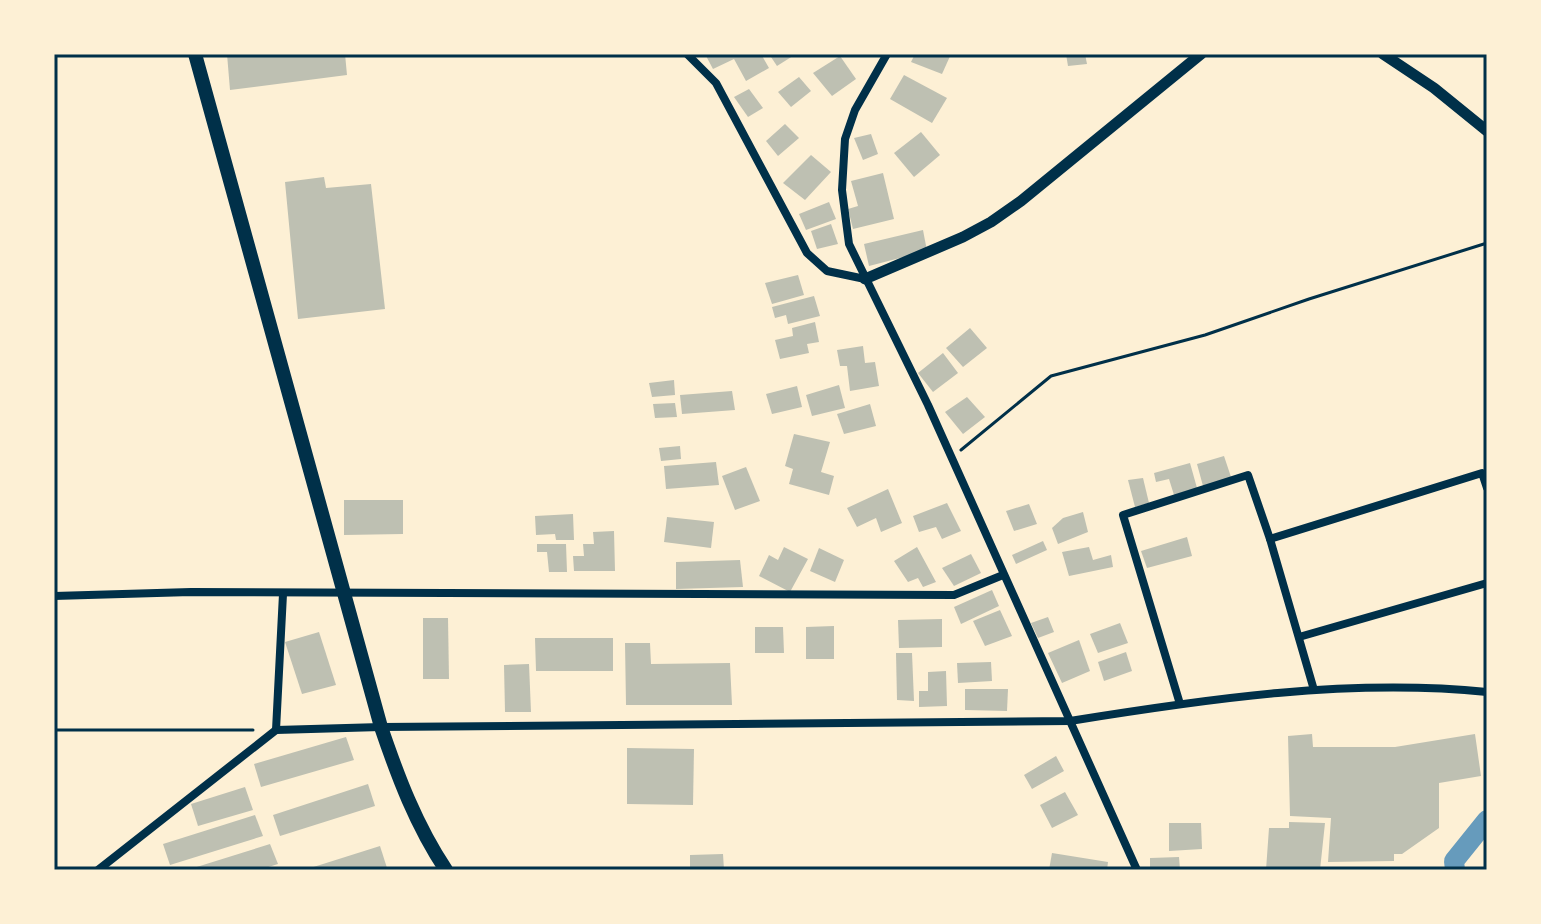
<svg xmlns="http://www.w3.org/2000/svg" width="1541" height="924" font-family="'Golos Text',sans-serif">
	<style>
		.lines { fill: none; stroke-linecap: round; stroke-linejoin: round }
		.canal { stroke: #669bbc; stroke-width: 20 }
		.building { fill: #bec0b2 }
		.path { stroke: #003049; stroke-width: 3 }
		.minor { stroke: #003049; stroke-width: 8 }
		.tertiary { stroke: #003049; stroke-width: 11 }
		.primary { stroke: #003049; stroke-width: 14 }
		.neatline { fill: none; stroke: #003049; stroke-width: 3 }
	</style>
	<rect width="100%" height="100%" fill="#fdf0d5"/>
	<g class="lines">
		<!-- canal -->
		<path class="canal" d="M1455 870 1454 861 1487 820"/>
	</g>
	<!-- building -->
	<g class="building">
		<path d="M227 54H345L347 75 230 90Z"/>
		<path d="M705 54H761L769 68 746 81 734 59 713 69Z"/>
		<path d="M769 54H796L777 66Z"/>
		<path d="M915 54H951L942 74 911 62Z"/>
		<path d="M1066 54H1085L1087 64 1068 66Z"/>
		<path d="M840 56 856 79 832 96 813 73Z"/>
		<path d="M904 75 947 98 932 123 890 99Z"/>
		<path d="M799 77 811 91 791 107 778 92Z"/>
		<path d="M749 89 763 108 748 117 734 97Z"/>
		<path d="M785 124 799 138 778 156 766 141Z"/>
		<path d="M921 132 940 155 914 177 894 153Z"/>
		<path d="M871 134 878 154 863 160 854 138Z"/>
		<path d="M811 155 831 172 805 200 783 183Z"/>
		<path d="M883 173 894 219 853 229 848 209 858 206 851 181Z"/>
		<path d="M324 177 326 188 371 184 385 309 298 319 285 182Z"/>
		<path d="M829 202 836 219 806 230 799 214Z"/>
		<path d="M831 224 838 244 817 249 811 231Z"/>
		<path d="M923 230 927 251 869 266 864 244Z"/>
		<path d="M798 275 804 295 772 304 765 283Z"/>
		<path d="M814 296 820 316 788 324 786 315 775 318 772 307Z"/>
		<path d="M815 322 819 342 807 344 809 353 780 359 775 340 793 336 792 328Z"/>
		<path d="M970 328 987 348 963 367 946 348Z"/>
		<path d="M863 346 865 363 875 362 879 386 850 391 847 366H840L837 350Z"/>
		<path d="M943 353 958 373 933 392 918 373Z"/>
		<path d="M674 380 675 395 652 397 649 383Z"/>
		<path d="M839 385 845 408 812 416 806 395Z"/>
		<path d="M797 386 802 407 772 414 766 394Z"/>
		<path d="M732 391 735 410 682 414 680 395Z"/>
		<path d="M967 397 985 417 963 434 945 412Z"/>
		<path d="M675 403 677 417 655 418 653 404Z"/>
		<path d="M870 404 876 426 844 434 837 414Z"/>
		<path d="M794 434 830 442 821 472 834 476 829 495 789 484 793 469 785 466Z"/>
		<path d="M680 446 681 459 661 461 659 448Z"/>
		<path d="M1224 456 1231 477 1203 486 1197 464Z"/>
		<path d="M716 462 719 485 666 489 664 466Z"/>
		<path d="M1190 463 1197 488 1174 495 1169 479 1156 482 1154 473Z"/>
		<path d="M746 467 760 501 735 510 722 476Z"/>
		<path d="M1143 478 1149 503 1135 507 1128 480Z"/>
		<path d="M888 489 902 523 881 532 876 518 857 527 847 508Z"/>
		<path d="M344 500H403V534L344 535Z"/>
		<path d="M947 503 961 531 942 539 936 527 919 532 913 516Z"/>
		<path d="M1029 504 1037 524 1014 531 1006 511Z"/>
		<path d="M1083 512 1088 532 1058 544 1052 528 1063 518Z"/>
		<path d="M573 514 574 540H556L555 534 536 535 535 516Z"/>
		<path d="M667 517 714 522 711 548 664 542Z"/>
		<path d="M614 531 615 571H574L573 556H584L583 544H594L593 532Z"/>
		<path d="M1187 537 1192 556 1147 568 1141 551Z"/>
		<path d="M1043 541 1047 550 1016 564 1012 555Z"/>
		<path d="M537 544H566L567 572H549L547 552H537Z"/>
		<path d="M784 547 808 559 790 592 759 576 769 555 778 560Z"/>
		<path d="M917 547 936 582 923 587 918 578 908 582 894 561Z"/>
		<path d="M1089 547 1093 560 1111 555 1113 567 1069 576 1062 552Z"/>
		<path d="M819 548 844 560 835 582 810 571Z"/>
		<path d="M971 554 981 573 954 586 942 568Z"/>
		<path d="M740 560 743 587 676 589V562Z"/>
		<path d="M992 590 999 606 961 624 954 607Z"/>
		<path d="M1000 610 1012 636 985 646 973 621Z"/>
		<path d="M1048 617 1054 632 1038 638 1031 623Z"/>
		<path d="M423 618H448L449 679H423Z"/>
		<path d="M942 619V647L899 648 898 620Z"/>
		<path d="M1120 623 1128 643 1098 653 1090 634Z"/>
		<path d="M834 626V659H806V627Z"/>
		<path d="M755 627H783L784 653H755Z"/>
		<path d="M319 632 336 685 302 694 285 642Z"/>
		<path d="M535 638H613V671H536Z"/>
		<path d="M1079 640 1090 671 1062 683 1048 653Z"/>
		<path d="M625 643H650L651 664 730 663 732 705H626Z"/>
		<path d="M1126 652 1132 671 1104 681 1098 662Z"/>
		<path d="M896 653H912L914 701 897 700Z"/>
		<path d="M991 662 992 681 958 683 957 663Z"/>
		<path d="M529 664 531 712H505L504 665Z"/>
		<path d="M946 671 947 706 919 707V691H928V672Z"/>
		<path d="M965 689H1008L1007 711 965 710Z"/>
		<path d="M1312 734 1313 747H1395L1475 734 1481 776 1439 783V828L1402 854H1394V861L1328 862 1331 818 1290 816 1288 736Z"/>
		<path d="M346 737 354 760 261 787 254 764Z"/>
		<path d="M627 748 694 749 693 805 627 804Z"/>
		<path d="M1056 756 1064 771 1032 789 1024 775Z"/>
		<path d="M368 784 375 806 280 836 273 815Z"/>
		<path d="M245 787 253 810 198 826 191 804Z"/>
		<path d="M1065 792 1078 815 1052 828 1040 805Z"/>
		<path d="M255 815 263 836 170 865 163 844Z"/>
		<path d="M1289 822 1325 823 1320 870H1266L1269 828H1289Z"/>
		<path d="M1169 823H1201L1202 849 1169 851Z"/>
		<path d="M270 844 278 864 259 870H187Z"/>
		<path d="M380 846 387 868 380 870H304Z"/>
		<path d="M1052 853 1108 862 1107 870H1049Z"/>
		<path d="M723 854 724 870H690V855Z"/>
		<path d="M1179 857 1180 870H1150V858Z"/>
	</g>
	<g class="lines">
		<!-- path -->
		<g class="path">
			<path d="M961 450 1051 376 1205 335 1309 299 1487 243"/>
			<path d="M54 730H253"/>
		</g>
		<!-- minor -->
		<g class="minor">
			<path d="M687 54 716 83 807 253 827 271 865 279"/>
			<path d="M887 54 855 110 845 139 842 190 849 244 928 405 1137 870"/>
			<path d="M1270 539 1482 473 1487 488"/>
			<path d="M54 596 191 592 954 595 1003 575"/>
			<path d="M1299 637 1487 583"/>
			<path d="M1180 704 1123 515 1248 475 1270 539 1314 690"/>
			<path d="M276 730 283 594"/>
			<path d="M98 870 276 730 381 727 1070 721C1207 699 1348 678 1487 692"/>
		</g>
		<!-- tertiary -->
		<g class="tertiary">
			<path d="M1383 54 1434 88 1487 131"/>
			<path d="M865 279 963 237 991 222 1021 201 1201 54"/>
		</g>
		<!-- primary -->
		<path class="primary" d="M195 54 381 727C398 777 416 825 446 870"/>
	</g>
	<!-- border -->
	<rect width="1541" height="924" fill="none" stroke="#fdf0d5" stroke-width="112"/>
	<rect x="56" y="56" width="1429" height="812" class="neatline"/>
</svg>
